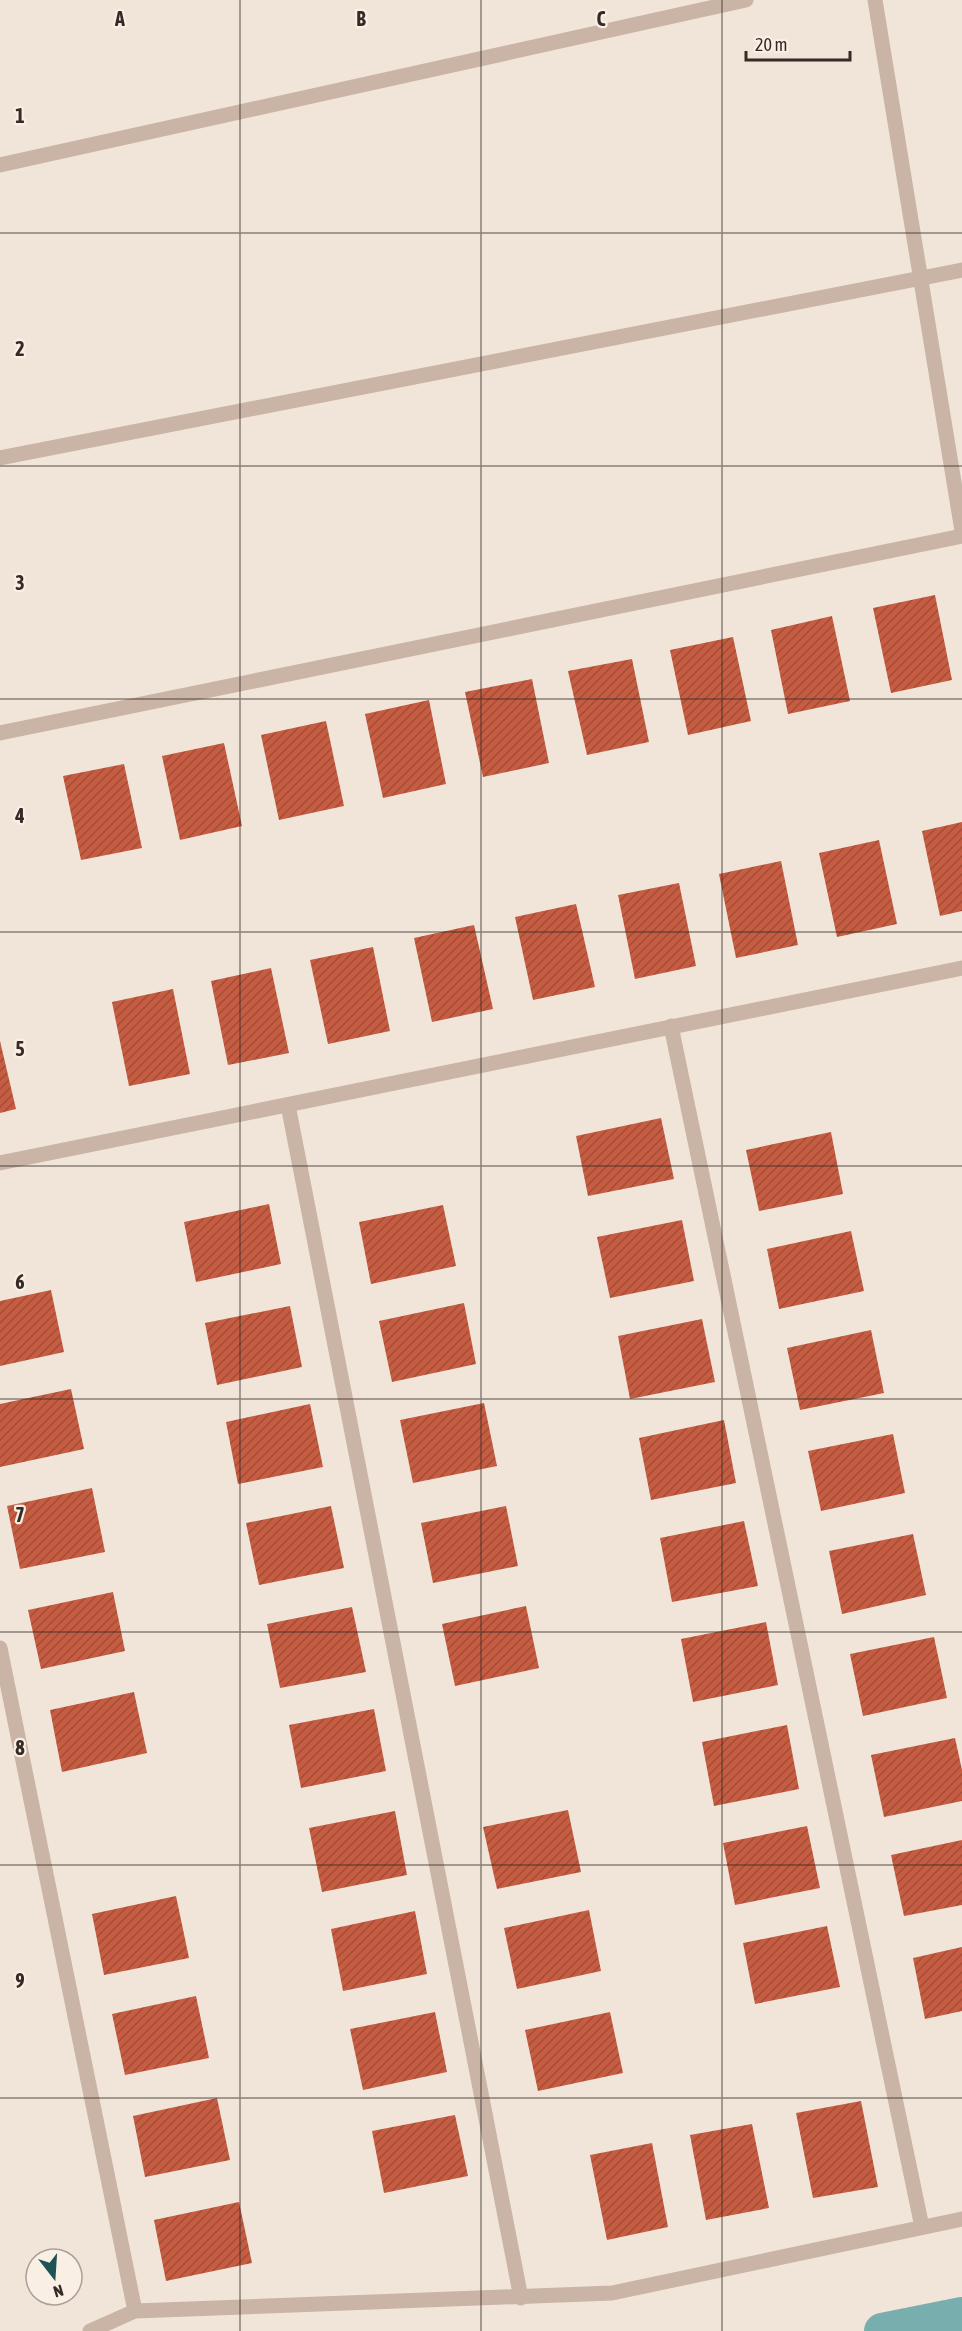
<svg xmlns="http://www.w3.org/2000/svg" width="962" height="2331" font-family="'Asap Condensed',sans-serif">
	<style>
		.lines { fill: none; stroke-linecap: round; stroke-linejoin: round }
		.canal { stroke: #78aeae; stroke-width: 36 }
		.building { fill: url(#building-hatch) }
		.minor { stroke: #c9b4a5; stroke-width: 15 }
		.grid { fill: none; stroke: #352a26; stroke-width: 1.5; stroke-opacity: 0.55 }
		.grid-label { font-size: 20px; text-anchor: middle; font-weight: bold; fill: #352a26; stroke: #f9efe5; stroke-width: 4.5; stroke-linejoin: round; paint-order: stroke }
	</style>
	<defs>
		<pattern id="building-hatch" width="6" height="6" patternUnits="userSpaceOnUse" patternTransform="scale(1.5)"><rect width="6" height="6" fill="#c65d42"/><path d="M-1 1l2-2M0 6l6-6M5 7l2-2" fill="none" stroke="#a24d37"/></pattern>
	</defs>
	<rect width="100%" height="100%" fill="#f1e5d9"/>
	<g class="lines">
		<!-- canal -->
		<path class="canal" d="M882 2331 962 2315"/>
	</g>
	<!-- building -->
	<g class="building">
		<path d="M935 595 952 680 891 693 873 608Z"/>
		<path d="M832 616 850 701 788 714 771 630Z"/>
		<path d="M733 637 751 721 688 735 670 650Z"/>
		<path d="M632 659 649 742 587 755 568 671Z"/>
		<path d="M532 679 549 763 483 777 465 692Z"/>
		<path d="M429 700 446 784 383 798 365 714Z"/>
		<path d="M326 721 344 806 279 820 261 735Z"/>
		<path d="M224 743 242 826 180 840 162 756Z"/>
		<path d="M124 764 142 848 81 860 63 776Z"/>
		<path d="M962 822V911L940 916 922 831Z"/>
		<path d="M879 840 897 924 837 937 819 853Z"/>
		<path d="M781 861 798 945 736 958 719 874Z"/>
		<path d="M679 883 696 966 635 979 618 895Z"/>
		<path d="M576 904 595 987 533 1000 515 917Z"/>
		<path d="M474 925 493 1009 432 1022 414 938Z"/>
		<path d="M373 947 390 1031 328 1044 310 960Z"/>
		<path d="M271 968 289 1053 228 1065 211 981Z"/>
		<path d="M173 989 190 1074 129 1086 112 1002Z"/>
		<path d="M0 1041 16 1109 0 1113Z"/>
		<path d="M661 1118 674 1179 588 1196 576 1136Z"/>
		<path d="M831 1132 843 1194 759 1211 746 1150Z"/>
		<path d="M269 1204 281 1264 196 1282 184 1222Z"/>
		<path d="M443 1205 456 1266 371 1284 359 1222Z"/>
		<path d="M682 1220 694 1281 610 1298 597 1237Z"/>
		<path d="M851 1231 864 1291 779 1309 767 1249Z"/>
		<path d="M51 1290 64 1352 0 1366V1301Z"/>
		<path d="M464 1303 476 1364 392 1382 379 1321Z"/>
		<path d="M290 1306 302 1367 217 1385 205 1323Z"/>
		<path d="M702 1319 715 1382 630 1399 618 1336Z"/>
		<path d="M871 1330 884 1393 800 1410 787 1348Z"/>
		<path d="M71 1389 84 1449 0 1467V1404Z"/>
		<path d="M484 1403 497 1466 413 1483 400 1420Z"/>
		<path d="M310 1404 323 1467 238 1484 226 1422Z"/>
		<path d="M724 1420 736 1483 651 1500 639 1438Z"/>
		<path d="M893 1434 905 1493 821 1511 808 1451Z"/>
		<path d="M92 1488 105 1552 20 1569 7 1506Z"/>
		<path d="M331 1506 344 1568 259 1585 246 1523Z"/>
		<path d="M506 1506 518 1566 433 1583 421 1523Z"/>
		<path d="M744 1521 758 1586 672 1602 660 1538Z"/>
		<path d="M913 1534 926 1595 842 1614 829 1551Z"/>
		<path d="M113 1592 125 1651 41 1669 28 1610Z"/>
		<path d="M526 1606 539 1668 455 1686 442 1624Z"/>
		<path d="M352 1607 366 1672 280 1688 267 1624Z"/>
		<path d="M766 1622 778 1685 693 1702 681 1639Z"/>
		<path d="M934 1637 947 1698 863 1716 850 1654Z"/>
		<path d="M134 1692 147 1753 62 1772 50 1710Z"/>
		<path d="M374 1709 386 1771 301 1788 289 1725Z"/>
		<path d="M787 1725 799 1789 714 1806 702 1742Z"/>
		<path d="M955 1738 962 1770V1801L884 1817 871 1755Z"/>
		<path d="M568 1810 581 1872 497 1889 483 1827Z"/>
		<path d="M395 1811 407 1875 322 1892 309 1828Z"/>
		<path d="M807 1826 820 1888 735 1905 723 1843Z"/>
		<path d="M962 1840V1905L904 1916 891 1855Z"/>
		<path d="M176 1896 189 1958 104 1975 92 1914Z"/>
		<path d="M589 1910 601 1971 517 1989 504 1928Z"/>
		<path d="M415 1911 427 1974 343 1991 331 1929Z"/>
		<path d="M827 1926 840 1987 755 2004 743 1943Z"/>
		<path d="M962 1947V2011L925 2019 913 1958Z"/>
		<path d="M196 1996 209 2058 125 2075 112 2014Z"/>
		<path d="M435 2012 447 2072 363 2090 350 2029Z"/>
		<path d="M610 2012 623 2073 538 2091 525 2030Z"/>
		<path d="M217 2098 230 2160 145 2177 133 2116Z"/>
		<path d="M861 2101 878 2187 813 2198 796 2113Z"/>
		<path d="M455 2115 468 2176 384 2193 372 2131Z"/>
		<path d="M752 2124 769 2208 706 2220 690 2135Z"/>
		<path d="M652 2143 668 2227 607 2240 590 2155Z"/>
		<path d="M239 2202 252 2263 166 2281 154 2220Z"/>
	</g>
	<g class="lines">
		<!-- minor -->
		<g class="minor">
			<path d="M875 0 962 531"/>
			<path d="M0 165 746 0"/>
			<path d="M0 458 962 270"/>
			<path d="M0 733 962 536"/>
			<path d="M671 1026 922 2227"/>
			<path d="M288 1105 521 2298"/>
			<path d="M0 1163 962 968"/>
			<path d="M0 1648 135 2311"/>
			<path d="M90 2331 135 2311 612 2293 962 2219"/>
		</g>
	</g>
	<!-- grid -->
	<path class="grid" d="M240 0V2331M481 0V2331M722 0V2331M0 233H962M0 466H962M0 699H962M0 932H962M0 1166H962M0 1399H962M0 1632H962M0 1865H962M0 2098H962"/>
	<g class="grid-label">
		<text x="120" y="26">A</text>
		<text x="361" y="26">B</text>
		<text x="601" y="26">C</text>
		<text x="20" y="123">1</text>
		<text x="20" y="356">2</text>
		<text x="20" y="590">3</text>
		<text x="20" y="823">4</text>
		<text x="20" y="1056">5</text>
		<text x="20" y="1289">6</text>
		<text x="20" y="1522">7</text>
		<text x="20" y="1755">8</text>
		<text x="20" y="1988">9</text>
	</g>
	<!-- north arrow -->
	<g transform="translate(54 2277) rotate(163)"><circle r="28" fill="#f9efe5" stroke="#aba099" stroke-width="1.5"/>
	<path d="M0-4.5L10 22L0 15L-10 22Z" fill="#1c5456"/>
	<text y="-9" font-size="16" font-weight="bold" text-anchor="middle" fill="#352a26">N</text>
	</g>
	<!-- scale -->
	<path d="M746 51v9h104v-9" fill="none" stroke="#352a26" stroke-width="3"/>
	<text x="755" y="51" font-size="18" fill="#352a26" stroke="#f9efe5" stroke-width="4.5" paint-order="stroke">20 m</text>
</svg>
